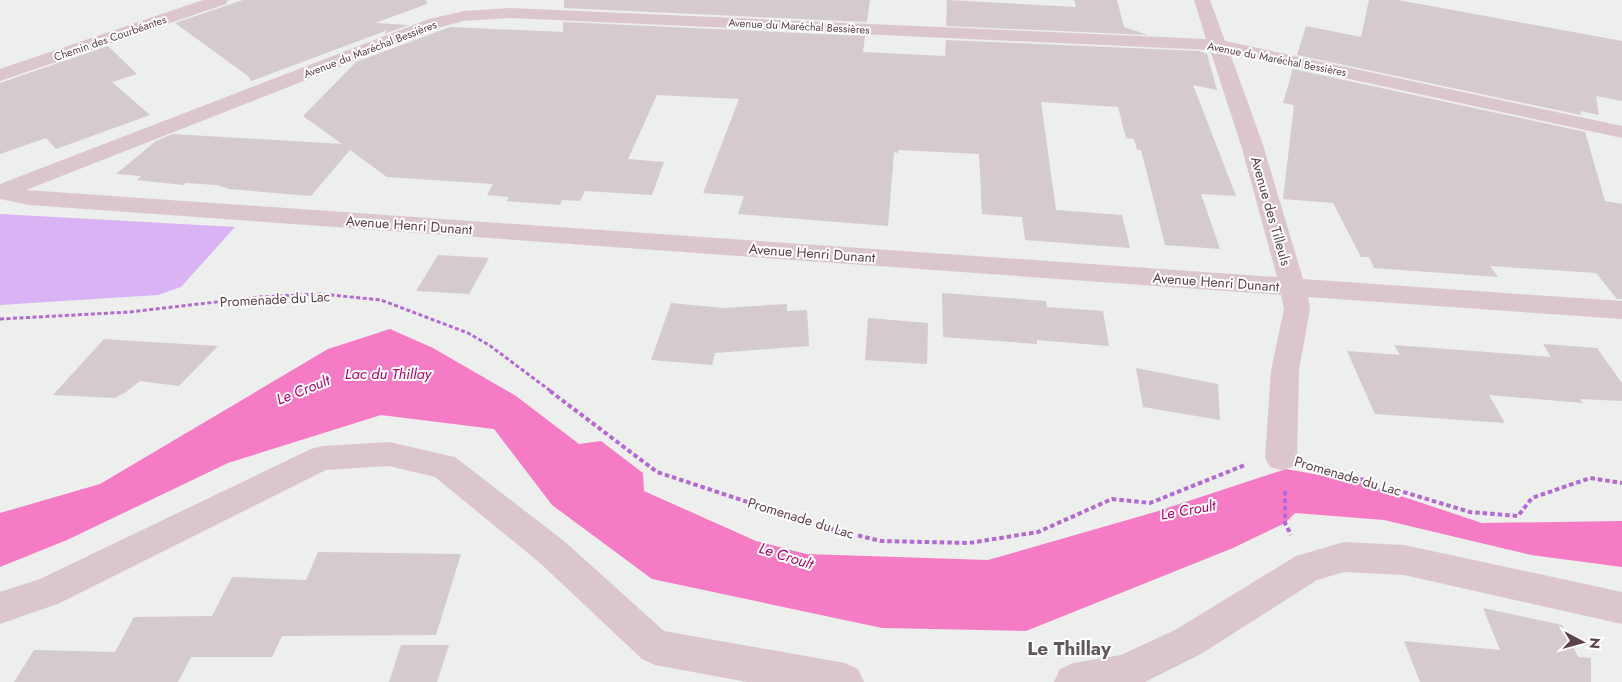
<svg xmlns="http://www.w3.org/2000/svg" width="1622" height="682" font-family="Jost,sans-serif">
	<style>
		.green { fill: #d9b3f4 }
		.water { fill: #f67bc5 }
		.building { fill: #d5cacc }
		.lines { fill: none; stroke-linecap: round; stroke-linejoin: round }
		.path-far1 { stroke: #b468d5; stroke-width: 3; stroke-dasharray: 4 2.5; stroke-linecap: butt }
		.path { stroke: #b468d5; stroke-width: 4; stroke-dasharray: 4.5 3; stroke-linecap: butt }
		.street { fill: #dcc6ce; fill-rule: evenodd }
		.labels { text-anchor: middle; stroke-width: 4; stroke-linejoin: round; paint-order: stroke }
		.far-street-label { font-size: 11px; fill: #5c424b; stroke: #fff }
		.street-label { font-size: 14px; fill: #5c424b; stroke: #fff }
		.water-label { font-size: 15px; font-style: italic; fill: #b1006a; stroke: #fff }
		.near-quarter-label { font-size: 19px; font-weight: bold; fill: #62585b; stroke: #fff }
	</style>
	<rect width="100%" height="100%" fill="#ecefec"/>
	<!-- green -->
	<path class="green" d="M0 214 235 227 181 287 158 295 0 305Z"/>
	<!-- water -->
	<path class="water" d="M390 329 433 348 516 396 579 444 601 441 643 473 644 491 756 541 806 554 988 560 1155 512 1286 469 1359 482 1482 523 1622 521V567L1531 555 1384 520 1295 513 1285 523 1233 548 1026 631 882 628 652 579 552 505 494 429 381 415 228 463 67 540 0 567V513L100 484 328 349Z"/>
	<!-- building -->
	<g class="building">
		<path d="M243 0H426L427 4 375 23 409 25 384 34 388 30 251 81 248 76 175 23Z"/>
		<path d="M564 0H870L867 22 564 8Z"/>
		<path d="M947 0 1076 7 1074 0H1117L1124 27 1148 35 946 26Z"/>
		<path d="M1369 0H1398L1622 41V101L1596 96 1599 115 1580 111 1581 115 1297 55 1306 26 1361 37Z"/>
		<path d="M563 22 865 36 863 52 945 56 946 40 1199 51 1207 54 1217 90 1193 85 1236 196 1201 194 1220 249 1165 245 1141 150H1137L1134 139 1126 138 1118 107 1041 102 1056 210 1122 215 1130 248 1025 240 1022 217 982 214 979 154 898 150V153L894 152 888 226 738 214 744 196 703 193 739 99 657 95 628 159 664 162 652 195 585 191 580 201 562 200 560 205 506 201 509 197 487 195 493 184 387 177 350 150 311 196 229 189 217 185 186 183 183 185 137 180 141 176 116 174 156 141 173 134 342 144 303 116 356 62 450 27 563 32Z"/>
		<path d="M108 46 137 74 112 82 150 115 56 149 46 138 0 154V83Z"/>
		<path d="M1293 69 1585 132 1605 201 1622 204V299H1617L1596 273 1490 266 1498 277 1374 268 1369 257H1361L1333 203 1283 199 1294 105 1283 103Z"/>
		<path d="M438 255 489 258 469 294 416 291Z"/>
		<path d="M942 293 1046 301 1047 307 1103 311 1109 346 1037 340V344L943 337Z"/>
		<path d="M671 303 724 308 787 304V311L807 310 809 346 715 353 712 365 651 360Z"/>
		<path d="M868 318 928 323 927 364 865 360Z"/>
		<path d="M104 339 134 341 218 346 179 386 140 381 126 392 115 398 53 395Z"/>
		<path d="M1543 344 1597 348 1622 383V401L1580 399 1583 403 1489 395 1505 423 1375 414 1347 351 1400 355 1394 345 1551 357Z"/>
		<path d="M1136 368 1218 384 1220 420 1143 407Z"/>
		<path d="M318 552 461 554 436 635 282 636 272 657H191L178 682H14L34 650 115 652 134 617 212 616 232 577 306 580Z"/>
		<path d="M1483 608 1562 625 1578 657 1591 658V682H1420L1404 641 1500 650Z"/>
		<path d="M401 645H449L437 682H389Z"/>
	</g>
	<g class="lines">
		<!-- path-far1 -->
		<path class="path-far1" d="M0 319 130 312 260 297 321 294 381 300 468 333 489 345 552 392"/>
		<!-- path -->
		<g class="path">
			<path d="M550 391 657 472 823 527 881 541 969 543 1038 532 1112 499 1150 503 1245 465"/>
			<path d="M1317 466 1470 512 1518 516 1532 498 1590 478 1622 483"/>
			<path d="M1285 491V523L1291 535"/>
		</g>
		<!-- street -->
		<g class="street">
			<path d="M203 0H228L226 4 0 81V69Z"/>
			<path d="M1194 0H1210L1225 41 1622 126V138L1230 53 1263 145 1303 279 1622 301V319L1308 297 1310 309 1299 370 1297 458 1292 467 1281 470 1270 467 1265 458 1271 370 1284 309 1281 295 29 205 0 199V184L429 19 464 11 511 8 1206 39ZM511 18 1210 50 1241 145 1277 277 26 190 441 27 464 21Z"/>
			<path d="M389 442 455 457 564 541 664 631 845 663 858 669 864 682H747L655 665 642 659 540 563 435 477 389 466 326 470 60 603 0 624V592L40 579 311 449 322 446Z"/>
			<path d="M1344 542 1404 545 1622 592V624L1404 575 1344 572 1317 580 1201 654 1145 682H1054L1060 669 1073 663 1121 655 1175 630 1296 556Z"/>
		</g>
	</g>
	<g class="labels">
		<!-- far-street labels -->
		<g class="far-street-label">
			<text transform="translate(799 26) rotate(3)" y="4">Avenue du Maréchal Bessières</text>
			<text transform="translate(110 38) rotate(-19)" y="4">Chemin des Courbéantes</text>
			<text transform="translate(370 49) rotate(-21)" y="4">Avenue du Maréchal Bessières</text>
			<text transform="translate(1277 59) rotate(11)" y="4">Avenue du Maréchal Bessières</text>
		</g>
		<!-- street labels -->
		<g class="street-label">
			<text transform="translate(1271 211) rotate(74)" y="5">Avenue des Tilleuls</text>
			<text transform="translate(409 225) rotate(4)" y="5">Avenue Henri Dunant</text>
			<text transform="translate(812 253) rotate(4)" y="5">Avenue Henri Dunant</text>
			<text transform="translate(1216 282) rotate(4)" y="5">Avenue Henri Dunant</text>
			<text transform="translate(275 299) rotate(-3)" y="5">Promenade du Lac</text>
			<text transform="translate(1348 476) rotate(16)" y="5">Promenade du Lac</text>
			<text transform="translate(801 518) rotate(17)" y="5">Promenade du Lac</text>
		</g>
		<!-- water labels -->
		<g class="water-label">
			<text x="388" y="379">Lac du Thillay</text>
			<text transform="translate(303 390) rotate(-22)" y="5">Le Croult</text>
			<text transform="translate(1188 510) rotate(-10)" y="5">Le Croult</text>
			<text transform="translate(786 556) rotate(18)" y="5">Le Croult</text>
		</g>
		<!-- near-quarter labels -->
		<g class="near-quarter-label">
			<text x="1069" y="655">Le Thillay</text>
		</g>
	</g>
	<!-- north arrow -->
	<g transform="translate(1582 642) rotate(96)" stroke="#ffffff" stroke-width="4" paint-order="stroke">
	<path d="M0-4L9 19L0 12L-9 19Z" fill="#5c424b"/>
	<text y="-8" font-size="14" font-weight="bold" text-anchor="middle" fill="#5c424b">N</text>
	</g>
</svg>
